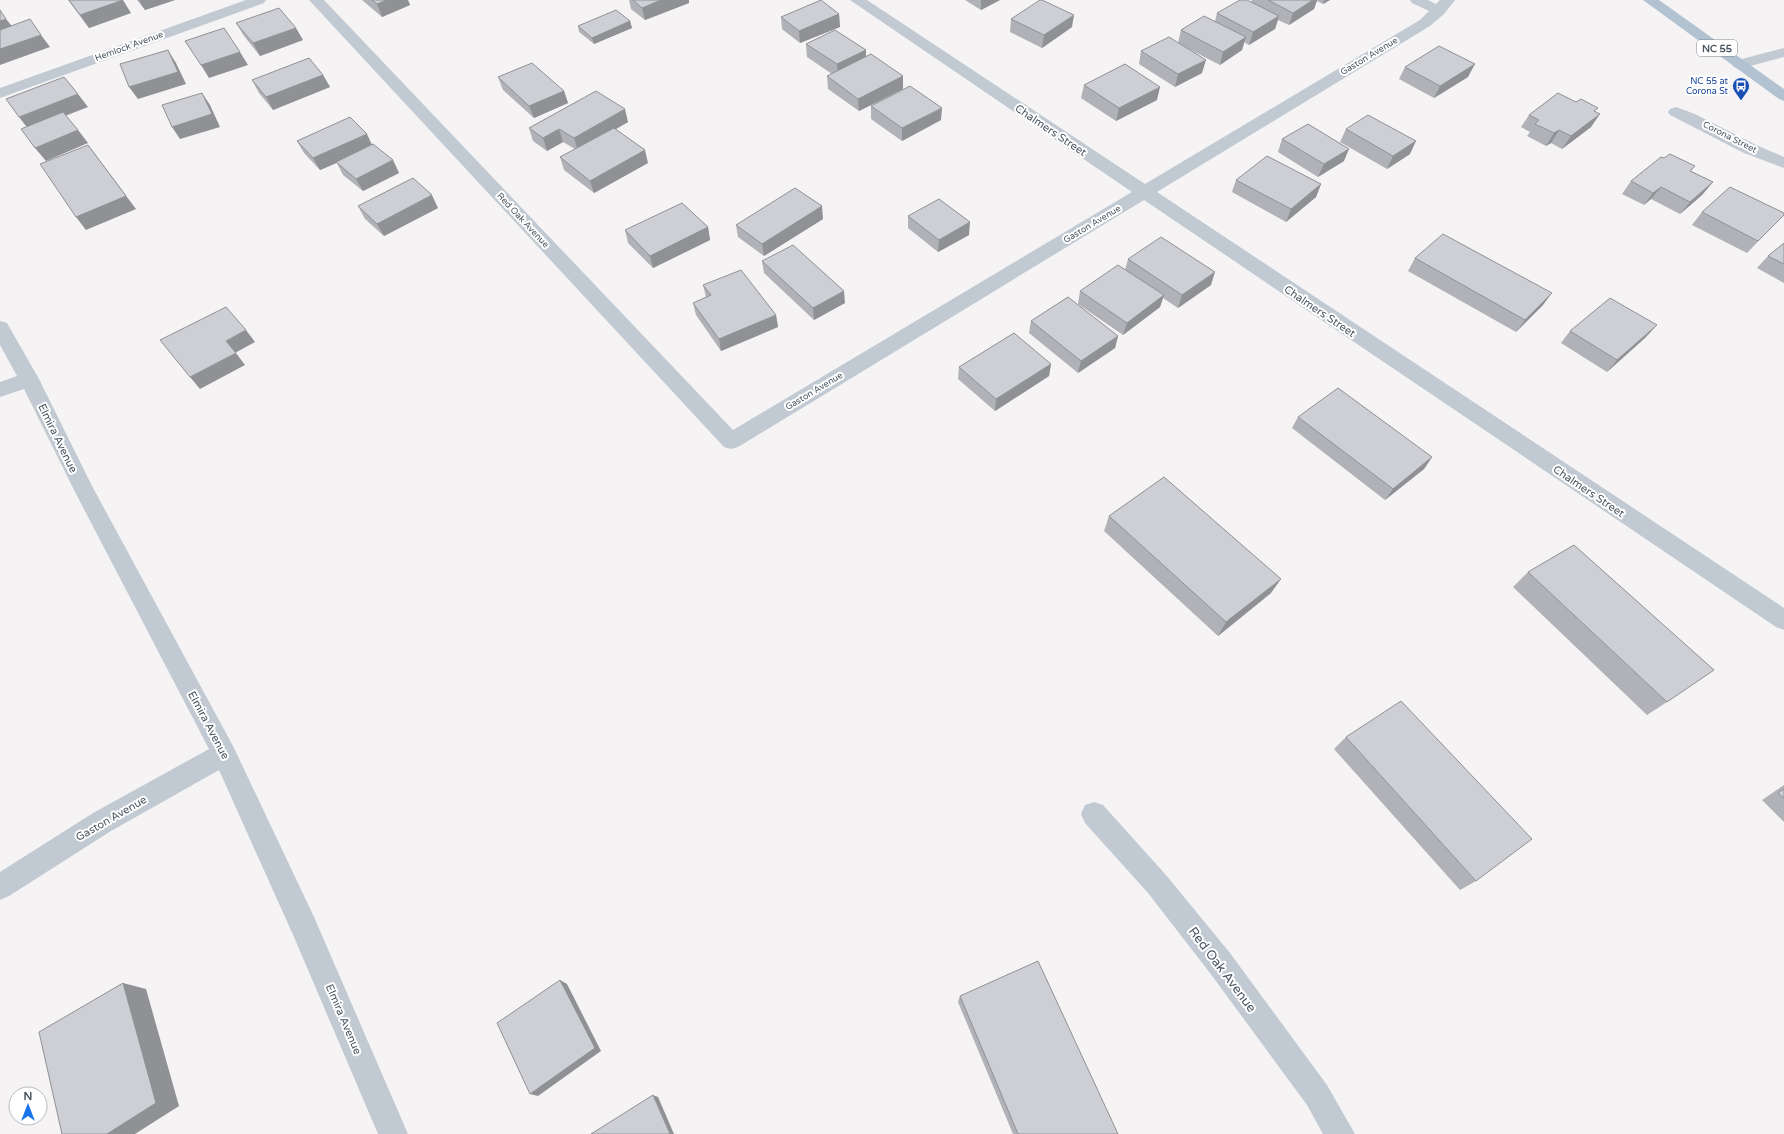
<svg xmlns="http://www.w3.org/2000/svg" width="1784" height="1134" font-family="'Varela Round',sans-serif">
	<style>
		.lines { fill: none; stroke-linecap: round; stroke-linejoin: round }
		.minor { fill: #c1cad2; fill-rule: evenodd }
		.major { fill: #b3c2d1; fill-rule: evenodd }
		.wall { fill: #b0b2b7 }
		.shaded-wall { fill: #909195 }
		.building { fill: #cdcfd5; stroke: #909195 }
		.labels { text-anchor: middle; stroke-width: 4; stroke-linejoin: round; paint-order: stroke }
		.far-street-label { font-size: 9px; fill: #4a5661; stroke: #fff }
		.far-transit-label { font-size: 9px; fill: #164399; stroke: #fff; text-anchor: end }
		.shield { fill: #fff; stroke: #808990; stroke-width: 1 }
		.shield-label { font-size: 10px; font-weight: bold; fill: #4a5661 }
		.street-label { font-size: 11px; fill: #4a5661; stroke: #fff }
		.near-street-label { font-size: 13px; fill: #4a5661; stroke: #fff }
	</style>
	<rect width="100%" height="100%" fill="#f5f3f3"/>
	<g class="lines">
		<!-- minor -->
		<g class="minor">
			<path d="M246 0H266L264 3 0 98V88Z"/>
			<path d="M309 0H324L733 430 1132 192 850 0H867L1145 184 1420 20 1429 11 1412 3 1410 0H1428L1436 4 1440 0H1455L1444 14 1430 26 1157 192 1784 608V630L1776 627 1144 200 738 447 731 449 724 447Z"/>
			<path d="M1784 48V57L1739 69 1734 67 1731 64 1734 61Z"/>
			<path d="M1676 107 1695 114 1756 145 1784 157V168L1744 153 1670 115 1668 112 1670 109Z"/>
			<path d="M0 321 7 323 39 379 92 486 233 746 314 917 408 1134H378L294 937 219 770 111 831 9 896 0 900V872L93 813 209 749 74 490 24 389 0 397V382L17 376 0 345Z"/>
			<path d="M1094 802 1103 805 1166 875 1230 953 1327 1085 1355 1134H1323L1307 1105 1210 973 1148 893 1085 823 1081 814 1085 805Z"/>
		</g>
		<!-- major -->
		<path class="major" d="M1643 0H1659L1784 89V101L1779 99Z"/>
	</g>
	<!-- wall -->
	<g class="wall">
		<path d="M68 0 131 13 89 28Z"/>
		<path d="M137 0H175L145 10Z"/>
		<path d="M362 0H408L410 5 382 17Z"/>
		<path d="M629 0H689V3L645 20 631 9Z"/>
		<path d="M965 0H1000L981 10Z"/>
		<path d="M1252 0H1330L1323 4 1317 1 1314 9 1289 25 1278 20 1275 29 1249 45 1244 42 1242 50 1220 65 1181 45 1202 73 1175 87 1139 64 1141 51 1178 43 1181 30 1215 21 1217 13 1251 2Z"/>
		<path d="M839 14 840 27 800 43 782 29 781 17Z"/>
		<path d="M1011 19 1072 27 1042 48 1010 32Z"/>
		<path d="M630 21 632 28 594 44 579 32 578 26Z"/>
		<path d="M236 23 303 40 260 56 244 36Z"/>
		<path d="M806 44 866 50V57L903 76V89L859 111 828 89 827 76 832 74 807 57Z"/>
		<path d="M1405 67 1468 77 1434 98 1399 79Z"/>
		<path d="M323 75 330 87 273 110 259 93 252 80Z"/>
		<path d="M498 77 564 91 568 103 534 118 503 90Z"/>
		<path d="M1084 85 1157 100 1116 121 1081 98Z"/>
		<path d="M871 106 941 120 902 141 871 119Z"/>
		<path d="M1595 112 1591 127 1562 149 1551 143 1546 146 1527 136 1530 132 1521 127 1529 115Z"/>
		<path d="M628 122 616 129 648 163 594 193 564 170 560 157 575 149 563 142 547 151 533 141 529 128Z"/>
		<path d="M1346 129 1410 154 1387 169 1340 142Z"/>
		<path d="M1282 139 1344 161 1318 177 1278 152Z"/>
		<path d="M297 141 372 144 393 160 399 173 363 191 343 175 337 163 320 170 304 153Z"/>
		<path d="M1664 158 1695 166 1691 171 1713 182 1702 195 1680 214 1651 199 1644 205 1622 194 1631 181Z"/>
		<path d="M1236 180 1321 184 1316 197 1286 222 1232 192Z"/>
		<path d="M358 206 438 208 384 236 365 219Z"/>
		<path d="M1702 212 1773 226 1747 253 1692 225Z"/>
		<path d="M908 216 969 235 938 252 908 228Z"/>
		<path d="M823 219 764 256 738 237 736 225Z"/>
		<path d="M708 227 710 240 653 268 628 243 625 230Z"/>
		<path d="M1784 243V283L1757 268 1768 256Z"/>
		<path d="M1415 258 1543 305 1516 332 1408 271Z"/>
		<path d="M1128 259 1211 285 1178 308 1163 298 1160 307 1123 335 1078 304 1080 291 1125 270Z"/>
		<path d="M762 261 845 303 814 320 764 273Z"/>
		<path d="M703 285 776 315 778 327 721 351 696 315 693 303 706 297Z"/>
		<path d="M1031 321 1118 336 1115 348 1078 373 1029 333Z"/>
		<path d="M1570 331 1646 337 1607 372 1561 343Z"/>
		<path d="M1051 364 1049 376 995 411 958 379 959 367Z"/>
		<path d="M1298 417 1432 457 1424 469 1385 500 1292 428Z"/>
		<path d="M1109 516 1271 593 1218 636 1104 531Z"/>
		<path d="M1528 572 1667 702 1647 715 1513 587Z"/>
		<path d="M1346 737 1476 881 1460 890 1334 749Z"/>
		<path d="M1784 785V822L1762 800Z"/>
		<path d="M960 996 1118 1134H1013L958 1002Z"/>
	</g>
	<!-- shaded-wall -->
	<g class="shaded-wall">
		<path d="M123 0 131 13 89 28 80 15Z"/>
		<path d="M139 0H175L145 10Z"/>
		<path d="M387 0H408L410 5 382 17 377 4Z"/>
		<path d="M661 0H689V3L645 20 642 8Z"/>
		<path d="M981 0H1000L981 10Z"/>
		<path d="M1313 0H1317L1314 9 1289 25 1293 13Z"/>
		<path d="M1324 0H1330L1323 4Z"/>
		<path d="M839 14 840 27 800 43 799 31Z"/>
		<path d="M1074 15 1072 27 1042 48 1044 35Z"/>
		<path d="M1279 16 1275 29 1249 45 1253 32Z"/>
		<path d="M6 19 16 31 0 37V21Z"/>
		<path d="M630 21 632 28 594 44 592 38Z"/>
		<path d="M296 28 303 40 260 56 253 43Z"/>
		<path d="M41 35 50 47 0 65V49Z"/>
		<path d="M1246 37 1242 50 1220 65 1223 52Z"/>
		<path d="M168 50 176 63 186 84 138 99 129 87Z"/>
		<path d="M866 50V62L838 77 837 64Z"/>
		<path d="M240 52 248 65 209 78 201 65Z"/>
		<path d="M1206 60 1202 73 1175 87 1178 74Z"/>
		<path d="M1475 64 1468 77 1434 98 1440 86Z"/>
		<path d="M323 75 330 87 273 110 266 97Z"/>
		<path d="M903 76V89L859 111 858 99Z"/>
		<path d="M1160 87 1157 100 1116 121 1119 108Z"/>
		<path d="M564 91 568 103 534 118 529 106Z"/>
		<path d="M202 93 210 105 220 127 180 139 172 127Z"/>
		<path d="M78 94 88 107 29 130 19 117Z"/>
		<path d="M942 108 941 120 902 141V128Z"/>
		<path d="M625 109 628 122 578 151 574 138Z"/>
		<path d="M1600 114 1591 127 1562 149 1571 136Z"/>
		<path d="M559 129 563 142 547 151 543 138Z"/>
		<path d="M78 130 88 143 46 161 35 148Z"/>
		<path d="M1559 130 1551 143 1546 146 1554 133Z"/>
		<path d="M367 134 373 147 320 170 313 158Z"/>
		<path d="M1416 141 1410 154 1387 169 1393 156Z"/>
		<path d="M88 145 136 209 86 230 76 217Z"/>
		<path d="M1349 149 1344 161 1318 177 1324 164Z"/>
		<path d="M645 150 648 163 594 193 590 181Z"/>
		<path d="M393 160 399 173 363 191 356 179Z"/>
		<path d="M1713 182 1702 195 1680 214 1690 202Z"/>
		<path d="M1321 184 1316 197 1286 222 1291 209Z"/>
		<path d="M1661 187 1651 199 1644 205 1653 193Z"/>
		<path d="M432 195 438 208 384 236 377 224Z"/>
		<path d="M822 206 823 219 764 256 762 244Z"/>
		<path d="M970 222 969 235 938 252 939 240Z"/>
		<path d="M708 227 710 240 653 268 650 256Z"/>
		<path d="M1215 272 1211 285 1178 308 1182 295Z"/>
		<path d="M844 291 845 303 814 320 813 308Z"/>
		<path d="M1552 293 1543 305 1516 332 1525 320Z"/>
		<path d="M1164 295 1160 307 1123 335 1127 323Z"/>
		<path d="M776 315 778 327 721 351 719 339Z"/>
		<path d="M1657 325 1646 337 1607 372 1617 360Z"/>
		<path d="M246 330 255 342 235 353 226 341Z"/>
		<path d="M1118 336 1115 348 1078 373 1081 361Z"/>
		<path d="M236 353 245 365 200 389 190 377Z"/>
		<path d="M1051 364 1049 376 995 411 996 399Z"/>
		<path d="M1432 457 1424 469 1385 500 1393 489Z"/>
		<path d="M1281 579 1271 593 1218 636 1226 622Z"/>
		<path d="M560 980 567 984 601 1051 538 1096 530 1094Z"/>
		<path d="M123 983 146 989 179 1106 135 1134H107Z"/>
		<path d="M653 1095 658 1097 674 1134H670Z"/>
	</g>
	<!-- building -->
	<g class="building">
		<path d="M69 0H123L80 15Z"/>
		<path d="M372 0H387L377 4Z"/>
		<path d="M633 0H661L642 8Z"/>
		<path d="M821 0 839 14 799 31 781 17Z"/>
		<path d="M1040 0H1042L1074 15 1044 35 1011 19Z"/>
		<path d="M1240 0H1247L1279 16 1253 32 1217 13Z"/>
		<path d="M1268 0H1313L1293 13Z"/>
		<path d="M279 8 296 28 253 43 236 23Z"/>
		<path d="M0 10 6 19 0 21Z"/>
		<path d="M616 10 630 21 592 38 578 26Z"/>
		<path d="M1204 16 1246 37 1223 52 1181 30Z"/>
		<path d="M30 19 41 35 0 49V30Z"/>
		<path d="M224 28 240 52 201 65 185 41Z"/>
		<path d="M835 30 866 50 837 64 806 44Z"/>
		<path d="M1169 37 1206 60 1178 74 1141 51Z"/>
		<path d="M1439 46 1475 64 1440 86 1405 67Z"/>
		<path d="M168 50 178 72 129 87 120 64Z"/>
		<path d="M871 54 903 76 858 99 827 76Z"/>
		<path d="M309 58 323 75 266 97 252 80Z"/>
		<path d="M532 63 564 91 529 106 498 77Z"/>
		<path d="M1125 64 1160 87 1119 108 1084 85Z"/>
		<path d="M64 77 78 94 19 117 6 99Z"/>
		<path d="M910 86 942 108 902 128 871 106Z"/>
		<path d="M596 91 625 109 574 138 559 129 543 138 529 128Z"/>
		<path d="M202 93 212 114 172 127 162 105Z"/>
		<path d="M1558 93 1576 102 1581 99 1598 108 1594 111 1600 114 1571 136 1559 130 1554 133 1535 124 1539 120 1529 115Z"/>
		<path d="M63 112 78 130 35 148 21 129Z"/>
		<path d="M1368 115 1416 141 1393 156 1346 129Z"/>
		<path d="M350 117 367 134 313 158 297 141Z"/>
		<path d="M1308 124 1349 149 1324 164 1282 139Z"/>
		<path d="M614 128 645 150 590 181 560 157Z"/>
		<path d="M373 144 393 160 356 179 336 162Z"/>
		<path d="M88 145 126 196 76 217 40 164Z"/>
		<path d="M1670 154 1695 166 1690 171 1713 182 1690 202 1661 187 1653 193 1631 181 1661 157 1664 158Z"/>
		<path d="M1267 156 1321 184 1291 209 1236 180Z"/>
		<path d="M413 178 432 195 377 224 358 206Z"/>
		<path d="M1730 187 1784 213V215L1758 241 1702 212Z"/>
		<path d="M795 188 822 206 762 244 736 225Z"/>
		<path d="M939 199 970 222 939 240 908 216Z"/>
		<path d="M682 203 708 227 650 256 625 230Z"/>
		<path d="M1443 234 1552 293 1525 320 1415 258Z"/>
		<path d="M1161 237 1215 272 1182 295 1128 259Z"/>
		<path d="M1784 243V264L1768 256Z"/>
		<path d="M793 245 844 291 813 308 762 261Z"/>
		<path d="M1118 265 1164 295 1127 323 1080 291Z"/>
		<path d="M741 270 776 315 719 339 693 303 711 295 703 285Z"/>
		<path d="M1068 297 1118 336 1081 361 1031 321Z"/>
		<path d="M1610 298 1657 325 1617 360 1570 331Z"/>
		<path d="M226 307 246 330 226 341 236 353 190 377 160 340Z"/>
		<path d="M1014 333 1051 364 996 399 959 367Z"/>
		<path d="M1338 388 1432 457 1393 489 1298 417Z"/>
		<path d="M1164 477 1281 579 1226 622 1109 516Z"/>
		<path d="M1574 545 1714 670 1667 702 1528 572Z"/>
		<path d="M1401 701 1532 839 1476 881 1346 737Z"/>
		<path d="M1784 789V798L1778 793Z"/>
		<path d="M1038 961 1118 1134H1018L960 996Z"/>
		<path d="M560 980 595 1048 530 1094 497 1023Z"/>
		<path d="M123 983 156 1103 107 1134H62L39 1032Z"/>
		<path d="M653 1095 670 1134H591Z"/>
	</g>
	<!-- icons -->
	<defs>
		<g id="bus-pin" transform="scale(0.9)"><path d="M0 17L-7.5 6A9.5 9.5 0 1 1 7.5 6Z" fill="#1a4fb4" stroke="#fff"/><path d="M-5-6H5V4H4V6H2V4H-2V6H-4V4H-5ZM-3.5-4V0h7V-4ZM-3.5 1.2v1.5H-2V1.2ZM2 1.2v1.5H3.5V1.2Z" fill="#fff"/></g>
	</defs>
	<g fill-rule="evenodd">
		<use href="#bus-pin" x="1741" y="86"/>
	</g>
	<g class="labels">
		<!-- far-street labels -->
		<g class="far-street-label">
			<text transform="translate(129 46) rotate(-20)" y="3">Hemlock Avenue</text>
			<text transform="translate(1369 56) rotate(-31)" y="3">Gaston Avenue</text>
			<text transform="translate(1730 137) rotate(27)" y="3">Corona Street</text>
			<text transform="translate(523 220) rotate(47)" y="3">Red Oak Avenue</text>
			<text transform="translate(1092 224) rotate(-31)" y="3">Gaston Avenue</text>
			<text transform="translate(814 391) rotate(-31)" y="3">Gaston Avenue</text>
		</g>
		<!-- far-transit labels -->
		<g class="far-transit-label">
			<text x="1728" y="84">NC 55 at<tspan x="1728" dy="10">Corona St</tspan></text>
		</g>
		<!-- shield labels -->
		<rect class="shield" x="1697" y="40" width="40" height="16" rx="3"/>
		<g class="shield-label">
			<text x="1717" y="52">NC 55</text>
		</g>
		<!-- street labels -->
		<g class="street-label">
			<text transform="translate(1051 130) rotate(34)" y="4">Chalmers Street</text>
			<text transform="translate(1320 311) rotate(34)" y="4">Chalmers Street</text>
			<text transform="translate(58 438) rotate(64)" y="4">Elmira Avenue</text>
			<text transform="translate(1589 491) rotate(34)" y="4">Chalmers Street</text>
			<text transform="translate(209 725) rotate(62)" y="4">Elmira Avenue</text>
			<text transform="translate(111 818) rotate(-30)" y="4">Gaston Avenue</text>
			<text transform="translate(344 1019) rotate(67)" y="4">Elmira Avenue</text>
		</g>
		<!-- near-street labels -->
		<g class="near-street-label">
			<text transform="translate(1223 969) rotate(53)" y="5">Red Oak Avenue</text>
		</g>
	</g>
	<!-- north arrow -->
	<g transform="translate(28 1106)"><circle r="19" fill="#ffffff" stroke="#b7bbc0"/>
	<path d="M0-3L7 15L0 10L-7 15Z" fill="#1a73e8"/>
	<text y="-6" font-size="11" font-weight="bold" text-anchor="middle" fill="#4a5661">N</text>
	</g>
</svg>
